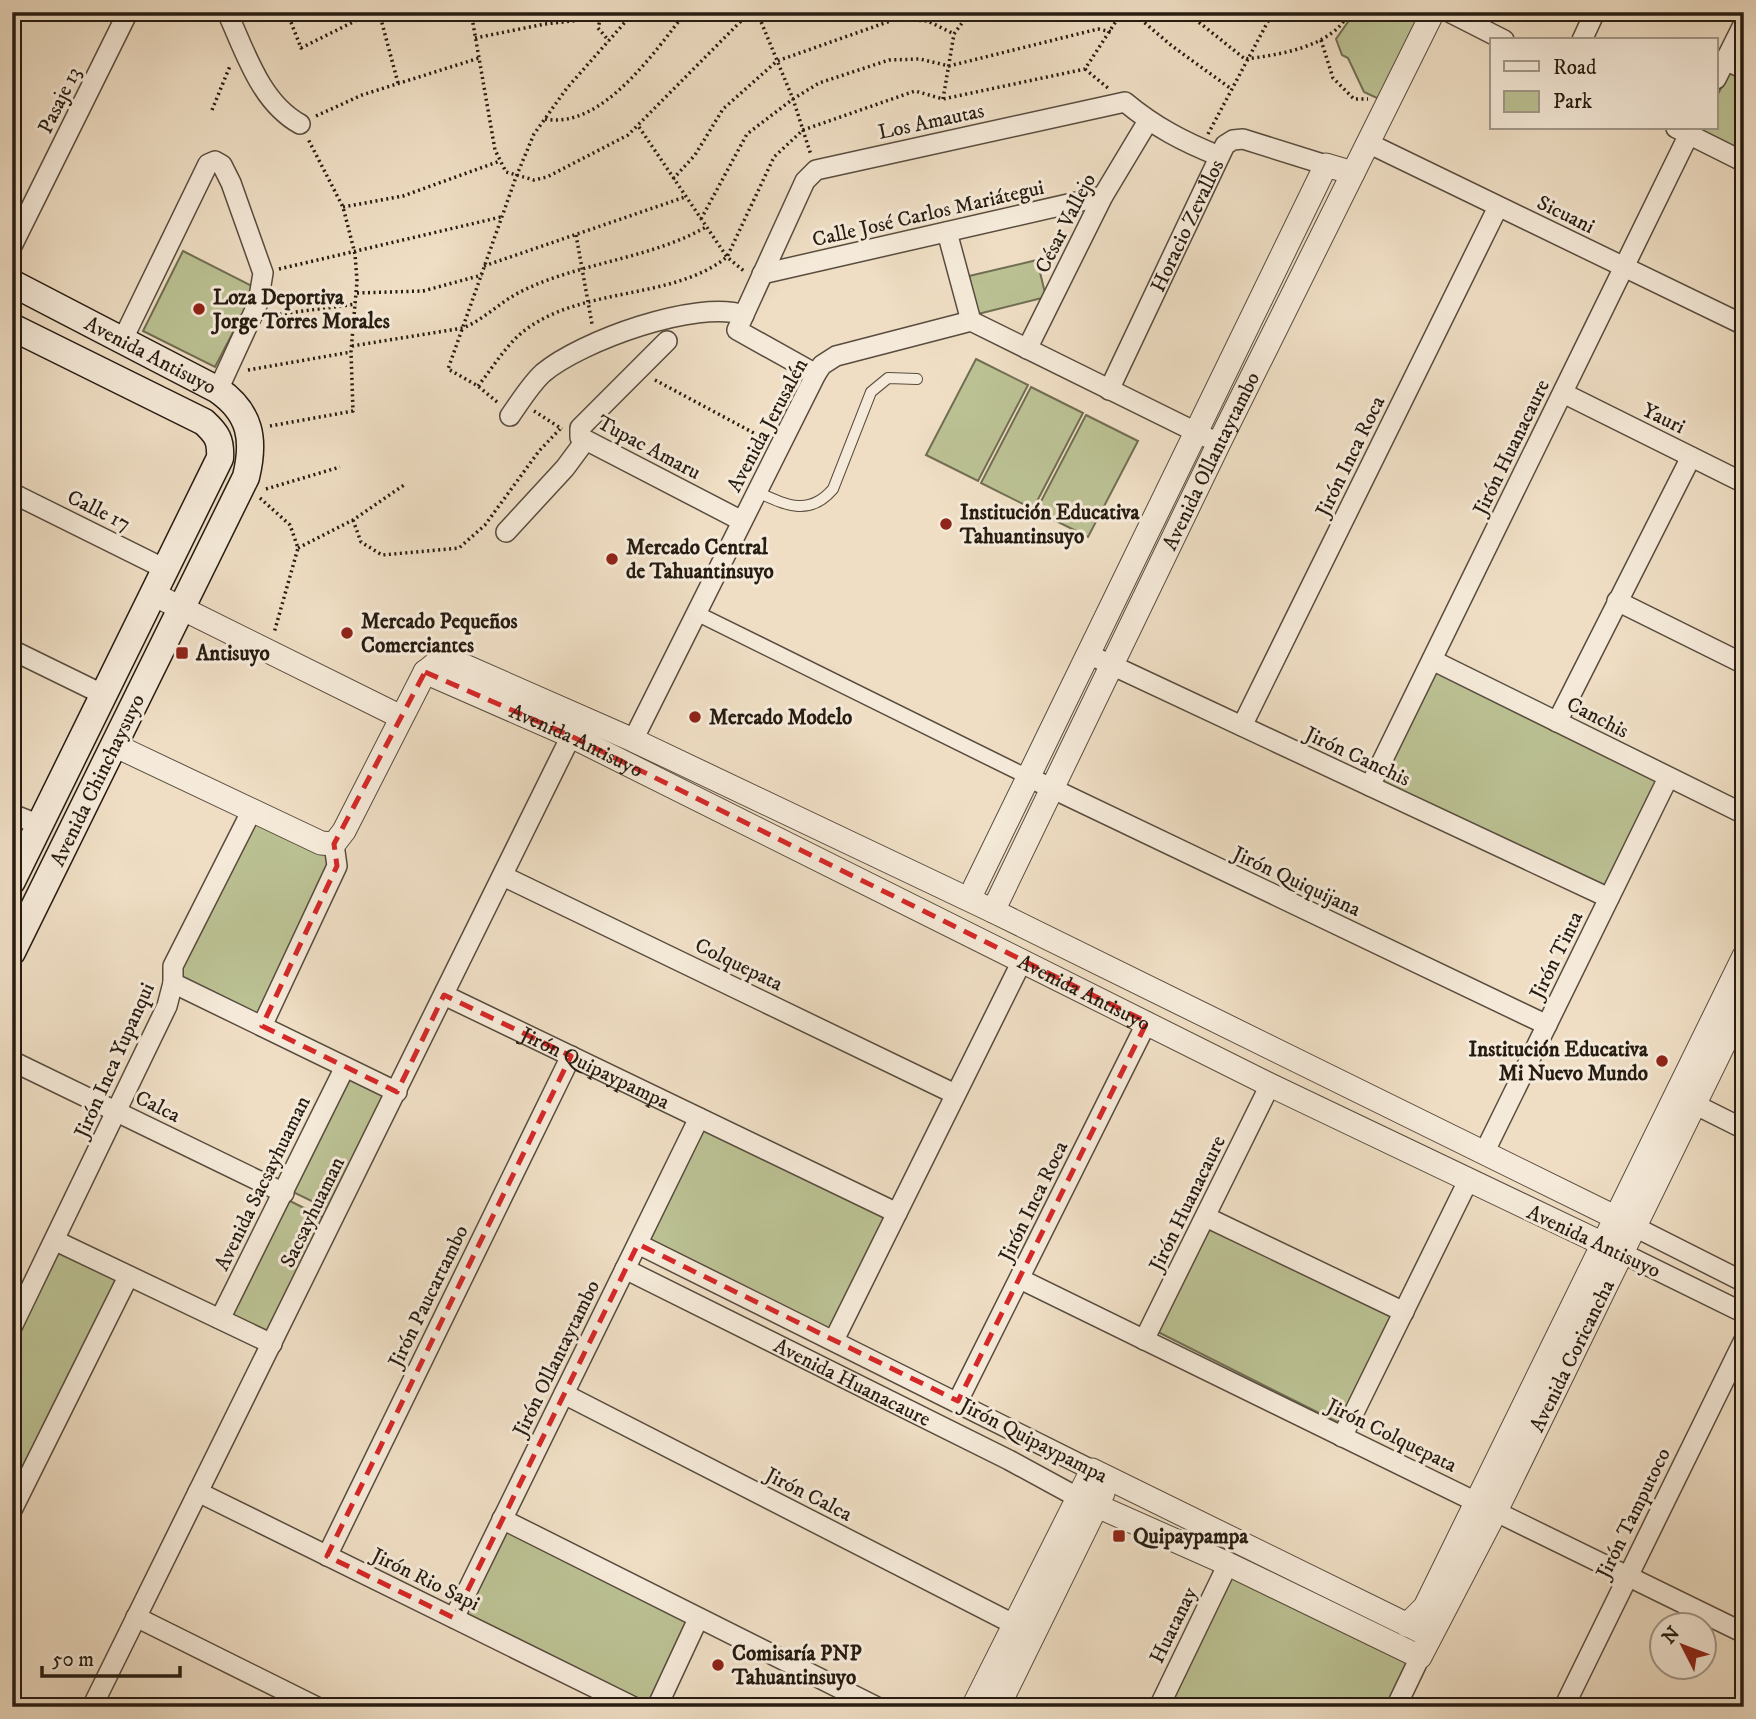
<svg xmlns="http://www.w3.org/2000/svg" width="1756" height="1719" font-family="'IM FELL DW Pica',serif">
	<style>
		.green { fill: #bbc193; stroke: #706e52; stroke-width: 2 }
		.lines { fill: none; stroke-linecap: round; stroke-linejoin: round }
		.service-casing { stroke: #584c3e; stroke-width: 12 }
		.pedestrian-casing { stroke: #584c3e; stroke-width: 17 }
		.minor-casing { stroke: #584c3e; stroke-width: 22 }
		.tertiary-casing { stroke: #584c3e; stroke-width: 25 }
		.secondary-casing { stroke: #261c12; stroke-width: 29 }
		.path { stroke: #261c12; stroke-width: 3.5; stroke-dasharray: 2 3.5; stroke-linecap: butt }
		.service { stroke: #f5ead9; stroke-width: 10 }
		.pedestrian { stroke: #f5ead9; stroke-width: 14 }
		.minor { stroke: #f5ead9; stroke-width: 19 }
		.tertiary { stroke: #f5ead9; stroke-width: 23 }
		.secondary { stroke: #f5ead9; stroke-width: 26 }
		.marked { fill: none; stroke: #d62828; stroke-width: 5; stroke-dasharray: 14 9; stroke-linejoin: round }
		.poi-dot { fill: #8f2418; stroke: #f5ead9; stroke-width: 2.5 }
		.labels { text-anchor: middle; stroke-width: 6; stroke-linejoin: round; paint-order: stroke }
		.street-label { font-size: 21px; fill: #261c12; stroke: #f5ead9 }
		.poi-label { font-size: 21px; font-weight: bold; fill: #261c12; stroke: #f5ead9; text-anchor: start }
	</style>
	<rect width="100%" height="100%" fill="#efdec4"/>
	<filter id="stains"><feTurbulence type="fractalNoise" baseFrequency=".00286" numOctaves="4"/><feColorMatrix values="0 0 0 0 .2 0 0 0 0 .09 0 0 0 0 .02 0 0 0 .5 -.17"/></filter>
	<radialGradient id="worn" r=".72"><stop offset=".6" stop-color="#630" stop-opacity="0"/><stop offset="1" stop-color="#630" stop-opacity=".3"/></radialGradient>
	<!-- green -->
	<g class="green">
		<path d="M1355 12H1422L1379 99 1364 92 1348 58 1342 55 1336 39Z"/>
		<path d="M1737 56 1744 60V157L1698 134 1701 128H1716V98Z"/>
		<path d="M183 251 256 288 215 367 143 331Z"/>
		<path d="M1037 260 1046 297 978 314 969 276Z"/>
		<path d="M976 359 1028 385 978 481 926 455Z"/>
		<path d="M1031 387 1083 413 1033 509 981 483Z"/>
		<path d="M1086 415 1138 441 1088 537 1036 511Z"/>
		<path d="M1435 666 1662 780 1607 892 1376 785Z"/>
		<path d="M255 819 336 858 259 1016 177 977Z"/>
		<path d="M347 1074 389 1094 332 1211 291 1191Z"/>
		<path d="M702 1129 885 1216 830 1330 648 1240Z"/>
		<path d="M288 1200 326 1219 269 1334 228 1315Z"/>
		<path d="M1209 1225 1395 1314 1341 1424 1156 1331Z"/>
		<path d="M58 1247 122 1278 24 1476 12 1470V1336Z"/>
		<path d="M507 1528 691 1621 649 1707 462 1616Z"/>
		<path d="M1232 1575 1409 1659 1386 1707H1167Z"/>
	</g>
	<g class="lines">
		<!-- service casing -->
		<g class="service-casing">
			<path id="service" d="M757 492C786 505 809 517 833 489L871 392 888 378 917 379"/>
		</g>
		<!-- pedestrian casing -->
		<g class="pedestrian-casing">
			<path id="pedestrian" d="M696 613 1028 777"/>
		</g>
		<!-- minor casing -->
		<g class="minor-casing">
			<g id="minor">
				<path d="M227 12C245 51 260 102 300 124"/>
				<path d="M1449 12 1504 40"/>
				<path d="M1582 40 1595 12"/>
				<path d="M1725 60 1744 69"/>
				<path d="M1716 79 1744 23"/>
				<path d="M1676 128 1744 162"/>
				<path d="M1368 143 1744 325"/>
				<path d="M947 232 971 321"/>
				<path d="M12 246 128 12"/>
				<path d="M762 274 1103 196"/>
				<path d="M122 341 208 164 215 161 222 165 231 183 263 273 258 303 218 390"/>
				<path d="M667 341 580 428V437L742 521"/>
				<path d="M1027 349 1103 196 1148 121"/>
				<path d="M816 374 737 330 805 181 816 170 1125 102C1155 127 1184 142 1219 156"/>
				<path id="s1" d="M1109 390 1225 145 1233 140 1243 139 1326 165"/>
				<path d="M1563 393 1744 483"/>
				<path d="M510 416C520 402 530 385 543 373 581 341 697 299 744 315"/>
				<path d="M12 493 165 569"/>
				<path d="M506 532 565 468 585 441"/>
				<path d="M1617 601 1744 664"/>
				<path d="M12 650 104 695"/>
				<path d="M1088 654 1609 898"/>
				<path d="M1432 660 1744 814"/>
				<path d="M1557 722 1691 457"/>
				<path d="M1242 726 1498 207"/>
				<path d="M633 740 816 374 822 365 836 356 971 321 1208 438"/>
				<path d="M1028 777 1547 1025"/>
				<path d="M1370 786 1692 128"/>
				<path d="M12 814 40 825"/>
				<path d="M503 876 955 1094"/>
				<path d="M173 983 397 1092"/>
				<path id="s2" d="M444 995 897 1213"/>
				<path d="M262 1026 337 866 334 844"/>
				<path d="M12 1061 284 1193"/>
				<path d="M1694 1104 1744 1129"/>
				<path d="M1484 1153 1668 778"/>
				<path d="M1206 1217 1404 1312"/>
				<path d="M1633 1226 1744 1282"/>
				<path d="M56 1241 272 1344"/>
				<path d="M638 1244 1092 1470"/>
				<path d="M1620 1252 1744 1313"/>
				<path id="s3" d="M625 1269 1009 1460 1077 1497"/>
				<path d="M1020 1279 1744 1633"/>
				<path d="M220 1319 345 1067"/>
				<path d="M12 1327 167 1006 173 983V966L252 810"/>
				<path d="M834 1340 1022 961"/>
				<path d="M1144 1340 1270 1085"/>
				<path d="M564 1394 1027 1631"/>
				<path d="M958 1401 1147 1022"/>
				<path d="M1342 1437 1468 1181"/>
				<path d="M198 1492 634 1707"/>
				<path d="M12 1510 128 1277"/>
				<path d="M502 1519 877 1707"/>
				<path d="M327 1556 571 1056"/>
				<path d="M136 1617 317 1707"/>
				<path d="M454 1618 699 1118"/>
				<path d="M92 1707 571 736"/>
				<path d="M657 1707 698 1619"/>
				<path d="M1159 1707 1228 1564"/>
				<path d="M1396 1707 1420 1657"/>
				<path d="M1564 1707 1744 1340"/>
			</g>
		</g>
		<!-- tertiary casing -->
		<g class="tertiary-casing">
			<g id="tertiary">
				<path d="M153 594 401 717"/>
				<path id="s4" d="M425 672 571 736 1270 1085 1620 1252"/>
				<path d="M114 745 321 843 334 844 344 831 425 672 440 660H451L633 740 993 911 1633 1226"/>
				<path d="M969 899 1326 165 1353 173"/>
				<path id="s5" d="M993 911 1219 443 1433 12"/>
				<path id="s6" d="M1077 1497 1228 1564 1420 1657 1496 1511 1744 1003"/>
				<path d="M1407 1625 1425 1607 1744 956"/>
				<path d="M973 1707 1092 1470 1420 1631"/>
				<path d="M998 1707 1103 1493"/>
			</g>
		</g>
		<!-- secondary casing -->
		<g class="secondary-casing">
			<g id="secondary">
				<path id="s7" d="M12 283 218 390C251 413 255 440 246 477L12 952"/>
				<path d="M12 327 204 422C217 434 221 440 220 458L12 881"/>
			</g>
		</g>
		<!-- path -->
		<g class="path">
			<path d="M287 12 301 48 373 12"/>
			<path d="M379 12 398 83"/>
			<path d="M471 12 495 150 506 172 534 180 547 177 628 135 750 12"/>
			<path d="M602 12 598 28 609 41"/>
			<path d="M757 12 793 99 811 155"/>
			<path d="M1132 12 1172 46 1230 88"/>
			<path d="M1186 12 1245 59C1278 55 1334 47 1349 12"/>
			<path d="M475 38 545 24 599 18"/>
			<path d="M1321 40 1333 78 1354 99H1368"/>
			<path d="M1085 69 1108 88"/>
			<path d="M943 99 954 34 970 12"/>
			<path d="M212 110 230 66"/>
			<path d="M316 116 362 95 479 58"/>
			<path d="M545 119C602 130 655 51 686 12"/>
			<path d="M639 127 727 257 745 272"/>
			<path d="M1208 134 1273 12"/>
			<path d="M673 179 695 155 723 109 777 61 896 19 928 21 954 34"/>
			<path d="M343 207 403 196 500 161"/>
			<path d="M701 219 747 134 793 99 819 83 889 60 920 59 949 66 1098 29 1112 32"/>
			<path d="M576 235 592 324"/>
			<path d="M484 266 685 197"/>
			<path d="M279 269 501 217"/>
			<path d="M357 293 423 291 482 275"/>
			<path d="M274 315 356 304"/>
			<path d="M352 346 463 328C485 319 501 301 522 291 581 262 650 259 706 227"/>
			<path d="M248 370 351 352"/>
			<path d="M655 380 765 439"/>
			<path d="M478 386C491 370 503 350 518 336 575 285 671 302 727 257L774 157 803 130 915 91 943 99 1085 69 1122 12"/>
			<path d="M497 402 478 386 448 369 516 177 534 134 567 88 634 12"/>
			<path d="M534 411 562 429"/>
			<path d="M270 426 353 411 351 352 357 281 355 254 343 207 308 139"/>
			<path d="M266 489 340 467"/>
			<path d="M260 498 290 525 298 548 274 633"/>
			<path d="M353 520 361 542 382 555 459 548 485 525 539 451 560 429"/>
			<path d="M298 548 353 520 404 485"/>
		</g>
		<!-- service -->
		<use href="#service" class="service"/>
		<!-- pedestrian -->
		<use href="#pedestrian" class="pedestrian"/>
		<!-- minor -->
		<use href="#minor" class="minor"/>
		<!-- tertiary -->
		<use href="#tertiary" class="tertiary"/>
		<!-- secondary -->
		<use href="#secondary" class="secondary"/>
	</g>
	<!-- marked area -->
	<path class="marked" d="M425 672 571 736 1147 1022 958 1401 638 1244 454 1618 327 1556 571 1056 444 995 397 1092 262 1026 337 866 334 844Z"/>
	<!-- markers -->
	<g class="poi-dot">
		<circle cx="199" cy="309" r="7"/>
		<circle cx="946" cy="524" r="7"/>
		<circle cx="612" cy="559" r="7"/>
		<circle cx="347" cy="633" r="7"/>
		<rect x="175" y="646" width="14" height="14" rx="3.5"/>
		<circle cx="695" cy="717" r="7"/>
		<circle cx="1662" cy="1061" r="7"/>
		<rect x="1112" y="1529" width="14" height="14" rx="3.5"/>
		<circle cx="718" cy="1665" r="7"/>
	</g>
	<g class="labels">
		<!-- street labels -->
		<g class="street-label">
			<text transform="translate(59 100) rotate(-64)" y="7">Pasaje 13</text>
			<text transform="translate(931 121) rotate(-12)" y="7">Los Amautas</text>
			<text transform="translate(928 213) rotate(-13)" y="7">Calle José Carlos Mariátegui</text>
			<text transform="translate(1566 214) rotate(26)" y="7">Sicuani</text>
			<text transform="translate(1065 223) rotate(-63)" y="7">César Vallejo</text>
			<text dy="7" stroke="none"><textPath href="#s1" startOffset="182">Horacio Zevallos</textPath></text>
			<text dy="7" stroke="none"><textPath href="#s7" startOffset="156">Avenida Antisuyo</textPath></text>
			<text transform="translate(1664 418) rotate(26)" y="7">Yauri</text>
			<text transform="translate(767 425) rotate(-62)" y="7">Avenida Jerusalén</text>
			<text transform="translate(649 447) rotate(28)" y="7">Tupac Amaru</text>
			<text transform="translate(1511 447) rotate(-64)" y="7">Jirón Huanacaure</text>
			<text transform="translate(1350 456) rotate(-64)" y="7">Jirón Inca Roca</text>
			<text dy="7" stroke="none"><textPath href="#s5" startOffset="500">Avenida Ollantaytambo</textPath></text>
			<text transform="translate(99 510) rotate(26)" y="7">Calle 17</text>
			<text transform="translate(1598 717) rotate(27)" y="7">Canchis</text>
			<text dy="7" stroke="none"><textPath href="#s4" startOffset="166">Avenida Antisuyo</textPath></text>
			<text transform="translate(1358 756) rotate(25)" y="7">Jirón Canchis</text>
			<text transform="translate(97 780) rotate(-64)" y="7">Avenida Chinchaysuyo</text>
			<text transform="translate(1297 881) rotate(25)" y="7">Jirón Quiquijana</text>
			<text transform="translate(1556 955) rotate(-64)" y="7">Jirón Tinta</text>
			<text transform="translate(739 964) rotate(26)" y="7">Colquepata</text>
			<text dy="7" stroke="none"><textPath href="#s4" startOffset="733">Avenida Antisuyo</textPath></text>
			<text transform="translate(114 1060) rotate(-66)" y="7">Jirón Inca Yupanqui</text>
			<text dy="7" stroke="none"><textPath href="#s2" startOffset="168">Jirón Quipaypampa</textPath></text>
			<text transform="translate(158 1106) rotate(26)" y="7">Calca</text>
			<text transform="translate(262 1183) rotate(-64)" y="7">Avenida Sacsayhuaman</text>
			<text transform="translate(1033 1201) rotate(-64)" y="7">Jirón Inca Roca</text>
			<text transform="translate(1187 1203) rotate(-64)" y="7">Jirón Huanacaure</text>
			<text transform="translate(312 1212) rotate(-64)" y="7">Sacsayhuaman</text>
			<text transform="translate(1594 1241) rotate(25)" y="7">Avenida Antisuyo</text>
			<text transform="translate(428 1296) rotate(-64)" y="7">Jirón Paucartambo</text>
			<text dy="7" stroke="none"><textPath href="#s6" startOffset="716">Avenida Coricancha</textPath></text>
			<text transform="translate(556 1358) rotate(-64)" y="7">Jirón Ollantaytambo</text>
			<text dy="7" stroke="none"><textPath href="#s3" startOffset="254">Avenida Huanacaure</textPath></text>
			<text transform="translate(1392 1435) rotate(26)" y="7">Jirón Colquepata</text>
			<text transform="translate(1034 1440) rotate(27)" y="7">Jirón Quipaypampa</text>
			<text transform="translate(809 1494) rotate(27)" y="7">Jirón Calca</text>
			<text transform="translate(1633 1513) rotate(-64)" y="7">Jirón Tamputoco</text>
			<text transform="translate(426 1579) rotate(26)" y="7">Jirón Rio Sapi</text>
			<text transform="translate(1173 1625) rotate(-64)" y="7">Huatanay</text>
		</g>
		<!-- poi labels -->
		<g class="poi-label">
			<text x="213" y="304">Loza Deportiva<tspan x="213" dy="24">Jorge Torres Morales</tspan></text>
			<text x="960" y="519">Institución Educativa<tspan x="960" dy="24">Tahuantinsuyo</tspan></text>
			<text x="626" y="554">Mercado Central<tspan x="626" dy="24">de Tahuantinsuyo</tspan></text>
			<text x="361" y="628">Mercado Pequeños<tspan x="361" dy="24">Comerciantes</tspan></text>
			<text x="196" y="660">Antisuyo</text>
			<text x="709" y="724">Mercado Modelo</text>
			<text x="1648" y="1056" text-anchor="end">Institución Educativa<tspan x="1648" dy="24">Mi Nuevo Mundo</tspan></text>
			<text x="1133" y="1543">Quipaypampa</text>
			<text x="732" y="1660">Comisaría PNP<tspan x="732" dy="24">Tahuantinsuyo</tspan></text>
		</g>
	</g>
	<!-- margin -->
	<rect width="1756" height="1719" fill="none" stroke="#efdec4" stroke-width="42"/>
	<rect x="14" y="14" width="1728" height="1691" fill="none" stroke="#261c12" stroke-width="3.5"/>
	<rect x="21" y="21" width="1714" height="1677" fill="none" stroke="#261c12" stroke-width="2"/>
	<!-- legend -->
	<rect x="1490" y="38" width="228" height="91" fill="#f5ead9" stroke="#a29889" stroke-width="2"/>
	<rect x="1504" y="61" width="35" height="10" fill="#f5ead9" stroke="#a29889" stroke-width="2"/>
	<text x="1553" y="74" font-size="21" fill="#261c12">Road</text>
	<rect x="1504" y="91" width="35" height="21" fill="#bbc193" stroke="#a29889" stroke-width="2"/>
	<text x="1553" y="108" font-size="21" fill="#261c12">Park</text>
	<!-- north arrow -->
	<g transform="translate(1683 1646) rotate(312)"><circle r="33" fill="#f5ead9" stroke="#a29889" stroke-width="2"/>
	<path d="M0-5L12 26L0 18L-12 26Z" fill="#8f2418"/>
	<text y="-10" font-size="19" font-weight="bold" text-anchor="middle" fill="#261c12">N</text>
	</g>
	<!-- scale -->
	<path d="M42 1666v10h138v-10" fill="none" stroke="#261c12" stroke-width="3.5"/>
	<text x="52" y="1666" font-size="21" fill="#261c12" stroke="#f5ead9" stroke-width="5" paint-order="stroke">50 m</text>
	<rect width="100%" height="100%" filter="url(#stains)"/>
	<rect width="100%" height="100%" fill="url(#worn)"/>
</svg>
